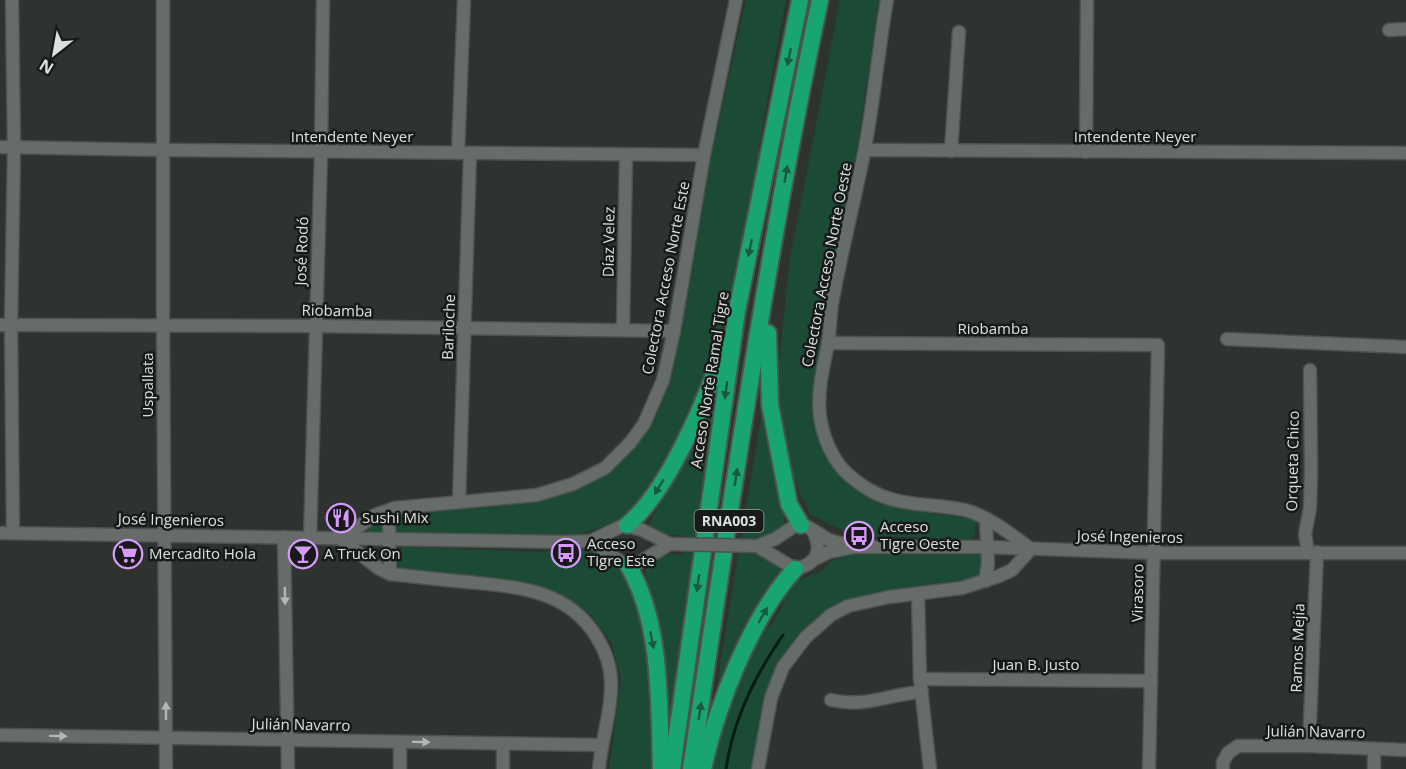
<svg xmlns="http://www.w3.org/2000/svg" width="1406" height="769" font-family="'Open Sans',sans-serif">
	<style>
		.grass { fill: #1b4b35 }
		.lines { fill: none; stroke-linecap: round; stroke-linejoin: round }
		.stream { stroke: #041d12; stroke-width: 3 }
		.minor-casing { stroke: #4d524f; stroke-width: 15 }
		.highway-casing { stroke: #4d524f; stroke-width: 20 }
		.minor { stroke: #666c69; stroke-width: 12 }
		.highway { stroke: #19a572; stroke-width: 16 }
		.minor-bridge-casing { stroke: #4d524f; stroke-width: 15; stroke-linecap: butt }
		.minor-bridge { stroke: #666c69; stroke-width: 12 }
		.oneway { fill: #185941 }
		.oneway2 { fill: #b3b7b5 }
		.labels { text-anchor: middle; stroke-width: 5; stroke-linejoin: round; paint-order: stroke }
		.shield { fill: #181a19; stroke: #a1a5a3; stroke-width: 1.5 }
		.shield-label { font-size: 14px; font-weight: bold; fill: #dce0de }
		.street-label { font-size: 15px; fill: #dce0de; stroke: #181a19 }
		.poi-label { font-size: 15px; fill: #dce0de; stroke: #181a19; text-anchor: start }
	</style>
	<rect width="100%" height="100%" fill="#2e3330"/>
	<!-- grass -->
	<g class="grass">
		<path d="M746 0H786C776 52 766 105 758 157 740 263 722 372 664 465 656 478 648 497 637 507 619 523 594 530 571 536L351 537 390 512 573 488 645 428 687 284 711 158Z"/>
		<path d="M840 0H879L857 147 820 345 814 392 816 419 820 445 832 466 849 482 865 495 885 503 929 513 969 518 976 522 975 534 969 540 957 541 925 537H862L850 534 811 515 800 493 783 451 777 411 779 364 790 259Z"/>
		<path d="M768 374 784 501V524L779 533 764 540 744 539 743 553 764 554 781 567 780 577 716 706 720 665Z"/>
		<path d="M721 381 667 733 651 604 645 569 648 563 659 554 684 555 687 536 663 534 649 525Z"/>
		<path d="M404 547 544 552 584 548 599 552 619 567 633 585 651 649 654 769H609L621 678 611 642 590 614 554 591 518 580 405 571 396 564 395 554Z"/>
		<path d="M855 552 981 555 985 562V573L978 579 962 583 912 588 845 601 777 671 754 769H712L730 708 756 636 772 624 783 604 784 597 795 582 823 570 829 562Z"/>
	</g>
	<g class="lines">
		<!-- stream -->
		<path class="stream" d="M726 769C733 720 755 675 783 635"/>
		<!-- minor casing -->
		<g class="minor-casing">
			<g id="minor">
				<path d="M12 0 14 147 11 325 13 533"/>
				<path d="M163 0V326L166 769"/>
				<path d="M1389 30 1406 29"/>
				<path d="M0 147 163 150 704 155"/>
				<path d="M865 150 1406 153"/>
				<path d="M951 151 959 32"/>
				<path d="M1086 152 1087 0"/>
				<path d="M458 153 464 0"/>
				<path d="M0 325 315 326 674 331"/>
				<path d="M623 330 626 155"/>
				<path d="M1227 339 1406 347"/>
				<path d="M828 343 1158 345 1149 769"/>
				<path d="M459 502 470 153"/>
				<path d="M0 533 567 542 591 541 624 525 642 530 670 544"/>
				<path d="M284 537 288 769"/>
				<path d="M310 539 321 152 323 0"/>
				<path d="M591 541 621 562 635 565 670 544"/>
				<path d="M757 546 775 539 793 527 801 525 806 526 829 540 850 546"/>
				<path d="M757 546 795 569C817 564 823 551 813 531"/>
				<path d="M1308 552 1305 534 1310 508 1311 470 1310 370"/>
				<path d="M813 560 829 552 854 547H986L1154 553H1406"/>
				<path d="M390 574 389 523 395 508"/>
				<path d="M985 581 988 564 986 520"/>
				<path d="M918 594 920 679 930 769"/>
				<path d="M920 679 1151 681"/>
				<path d="M831 700C868 708 887 694 922 692"/>
				<path d="M0 735 601 745"/>
				<path d="M1309 746 1317 552"/>
				<path d="M400 769V742"/>
				<path d="M503 769V744"/>
				<path d="M599 769C601 741 612 711 611 683 611 666 605 650 596 636 567 589 517 587 467 582 441 579 415 577 390 574L378 568 341 539 375 515 395 508 537 495 573 484 605 468 630 443 644 424 663 380 674 331 704 155 736 0"/>
				<path d="M758 769 771 698 783 667 806 637 831 615 848 606 889 597 962 588 999 576 1012 570 1031 549C1012 535 988 516 965 510 919 501 889 510 850 476 833 462 823 438 820 416 817 392 823 368 828 344 830 331 830 317 832 304 841 253 854 203 864 153 874 102 878 51 887 0"/>
				<path d="M1223 769V762L1228 753 1238 746H1309L1406 750"/>
				<path d="M1374 769V749"/>
			</g>
		</g>
		<!-- highway casing -->
		<g class="highway-casing">
			<g id="highway">
				<path d="M768 333 770 405 789 504 801 525"/>
				<path d="M627 525C670 490 706 398 725 346"/>
				<path d="M628 565C662 623 659 703 661 769"/>
				<path d="M672 769 737 311 800 0"/>
				<path d="M691 769C730 512 766 254 820 0"/>
				<path d="M703 769C717 705 751 617 795 569"/>
			</g>
		</g>
		<!-- minor -->
		<use href="#minor" class="minor"/>
		<!-- highway -->
		<use href="#highway" class="highway"/>
		<!-- minor-bridge casing -->
		<g class="minor-bridge-casing">
			<path id="minor-bridge" d="M670 544 757 546"/>
		</g>
		<!-- minor-bridge -->
		<use href="#minor-bridge" class="minor-bridge"/>
	</g>
	<!-- one-way arrows -->
	<defs><path id="oneway-solid" d="M-6-.8H1V-3.2L6.5 0L1 3.2V.8H-6Z" transform="scale(1.5)"/></defs>
	<g class="oneway">
		<use href="#oneway-solid" transform="translate(789 57) rotate(102)"/>
		<use href="#oneway-solid" transform="translate(786 174) rotate(-80)"/>
		<use href="#oneway-solid" transform="translate(750 248) rotate(102)"/>
		<use href="#oneway-solid" transform="translate(726 390) rotate(98)"/>
		<use href="#oneway-solid" transform="translate(736 477) rotate(-81)"/>
		<use href="#oneway-solid" transform="translate(659 487) rotate(121)"/>
		<use href="#oneway-solid" transform="translate(698 583) rotate(98)"/>
		<use href="#oneway-solid" transform="translate(763 615) rotate(-60)"/>
		<use href="#oneway-solid" transform="translate(652 640) rotate(79)"/>
		<use href="#oneway-solid" transform="translate(700 711) rotate(-81)"/>
	</g>
	<g class="oneway2">
		<use href="#oneway-solid" transform="translate(285 596) rotate(89)"/>
		<use href="#oneway-solid" transform="translate(166 711) rotate(-90)"/>
		<use href="#oneway-solid" transform="translate(58 736) rotate(1)"/>
		<use href="#oneway-solid" transform="translate(421 742) rotate(1)"/>
	</g>
	<!-- icons -->
	<defs>
		<g id="restaurant-ring" transform="scale(1.5)"><circle r="9.5" fill="#181a19" stroke="#d69bfa" stroke-width="1.5"/><path d="M-5-6h1v4h1v-4h1v4h1v-4h1v5L-1.5 .5V6h-2V.5L-5-1ZM5-6V6H3V1.5H1.5Q1.5-4 5-6Z" fill="#d69bfa"/></g>
		<g id="bus-ring" transform="scale(1.5)"><circle r="9.5" fill="#181a19" stroke="#d69bfa" stroke-width="1.5"/><path d="M-5-6H5V4H4V6H2V4H-2V6H-4V4H-5ZM-3.5-4V0h7V-4ZM-3.5 1.2v1.5H-2V1.2ZM2 1.2v1.5H3.5V1.2Z" fill="#d69bfa"/></g>
		<g id="supermarket-ring" transform="scale(1.5)"><circle r="9.5" fill="#181a19" stroke="#d69bfa" stroke-width="1.5"/><path d="M-6-5.5h2.5l.6 2H6L4.5 2H-2.5L-4.4-4H-6ZM-1.5 3.2a1.3 1.3 0 1 0 .1 0ZM3 3.2a1.3 1.3 0 1 0 .1 0Z" fill="#d69bfa"/></g>
		<g id="bar-ring" transform="scale(1.5)"><circle r="9.5" fill="#181a19" stroke="#d69bfa" stroke-width="1.5"/><path d="M-6-5H6L.8 .8V4.5H3.5V6h-7V4.5H-.8V.8Z" fill="#d69bfa"/></g>
	</defs>
	<g fill-rule="evenodd">
		<use href="#restaurant-ring" x="341" y="518"/>
		<use href="#bus-ring" x="859" y="536"/>
		<use href="#bus-ring" x="566" y="553"/>
		<use href="#supermarket-ring" x="128" y="554"/>
		<use href="#bar-ring" x="303" y="554"/>
	</g>
	<g class="labels">
		<!-- shield labels -->
		<rect class="shield" x="694.5" y="510" width="69" height="22" rx="4.5"/>
		<g class="shield-label">
			<text x="729" y="526">RNA003</text>
		</g>
		<!-- street labels -->
		<g class="street-label">
			<text x="352" y="142">Intendente Neyer</text>
			<text x="1135" y="142">Intendente Neyer</text>
			<text transform="translate(609 242) rotate(-89)" y="5">Díaz Velez</text>
			<text transform="translate(302 251) rotate(-88)" y="5">José Rodó</text>
			<text transform="translate(827 265) rotate(-79)" y="5">Colectora Acceso Norte Oeste</text>
			<text transform="translate(666 278) rotate(-79)" y="5">Colectora Acceso Norte Este</text>
			<text transform="translate(337 311) rotate(1)" y="5">Riobamba</text>
			<text transform="translate(449 327) rotate(-88)" y="5">Bariloche</text>
			<text x="993" y="334">Riobamba</text>
			<text transform="translate(710 380) rotate(-81)" y="5">Acceso Norte Ramal Tigre</text>
			<text transform="translate(148 385) rotate(-90)" y="5">Uspallata</text>
			<text transform="translate(1293 461) rotate(-89)" y="5">Orqueta Chico</text>
			<text transform="translate(171 520) rotate(1)" y="5">José Ingenieros</text>
			<text transform="translate(1130 537) rotate(1)" y="5">José Ingenieros</text>
			<text transform="translate(1138 593) rotate(-89)" y="5">Virasoro</text>
			<text transform="translate(1298 648) rotate(-88)" y="5">Ramos Mejía</text>
			<text x="1036" y="670">Juan B. Justo</text>
			<text transform="translate(301 725) rotate(1)" y="5">Julián Navarro</text>
			<text transform="translate(1316 732) rotate(1)" y="5">Julián Navarro</text>
		</g>
		<!-- poi labels -->
		<g class="poi-label">
			<text x="362" y="523">Sushi Mix</text>
			<text x="880" y="532">Acceso<tspan x="880" dy="17">Tigre Oeste</tspan></text>
			<text x="587" y="549">Acceso<tspan x="587" dy="17">Tigre Este</tspan></text>
			<text x="149" y="559">Mercadito Hola</text>
			<text x="324" y="559">A Truck On</text>
		</g>
	</g>
	<!-- north arrow -->
	<g transform="translate(54 54) rotate(211)" stroke="#181a19" stroke-width="4.5" paint-order="stroke">
	<path d="M0-4.5L10 22L0 15L-10 22Z" fill="#dce0de"/>
	<text y="-9" font-size="16" font-weight="bold" text-anchor="middle" fill="#dce0de">N</text>
	</g>
</svg>
